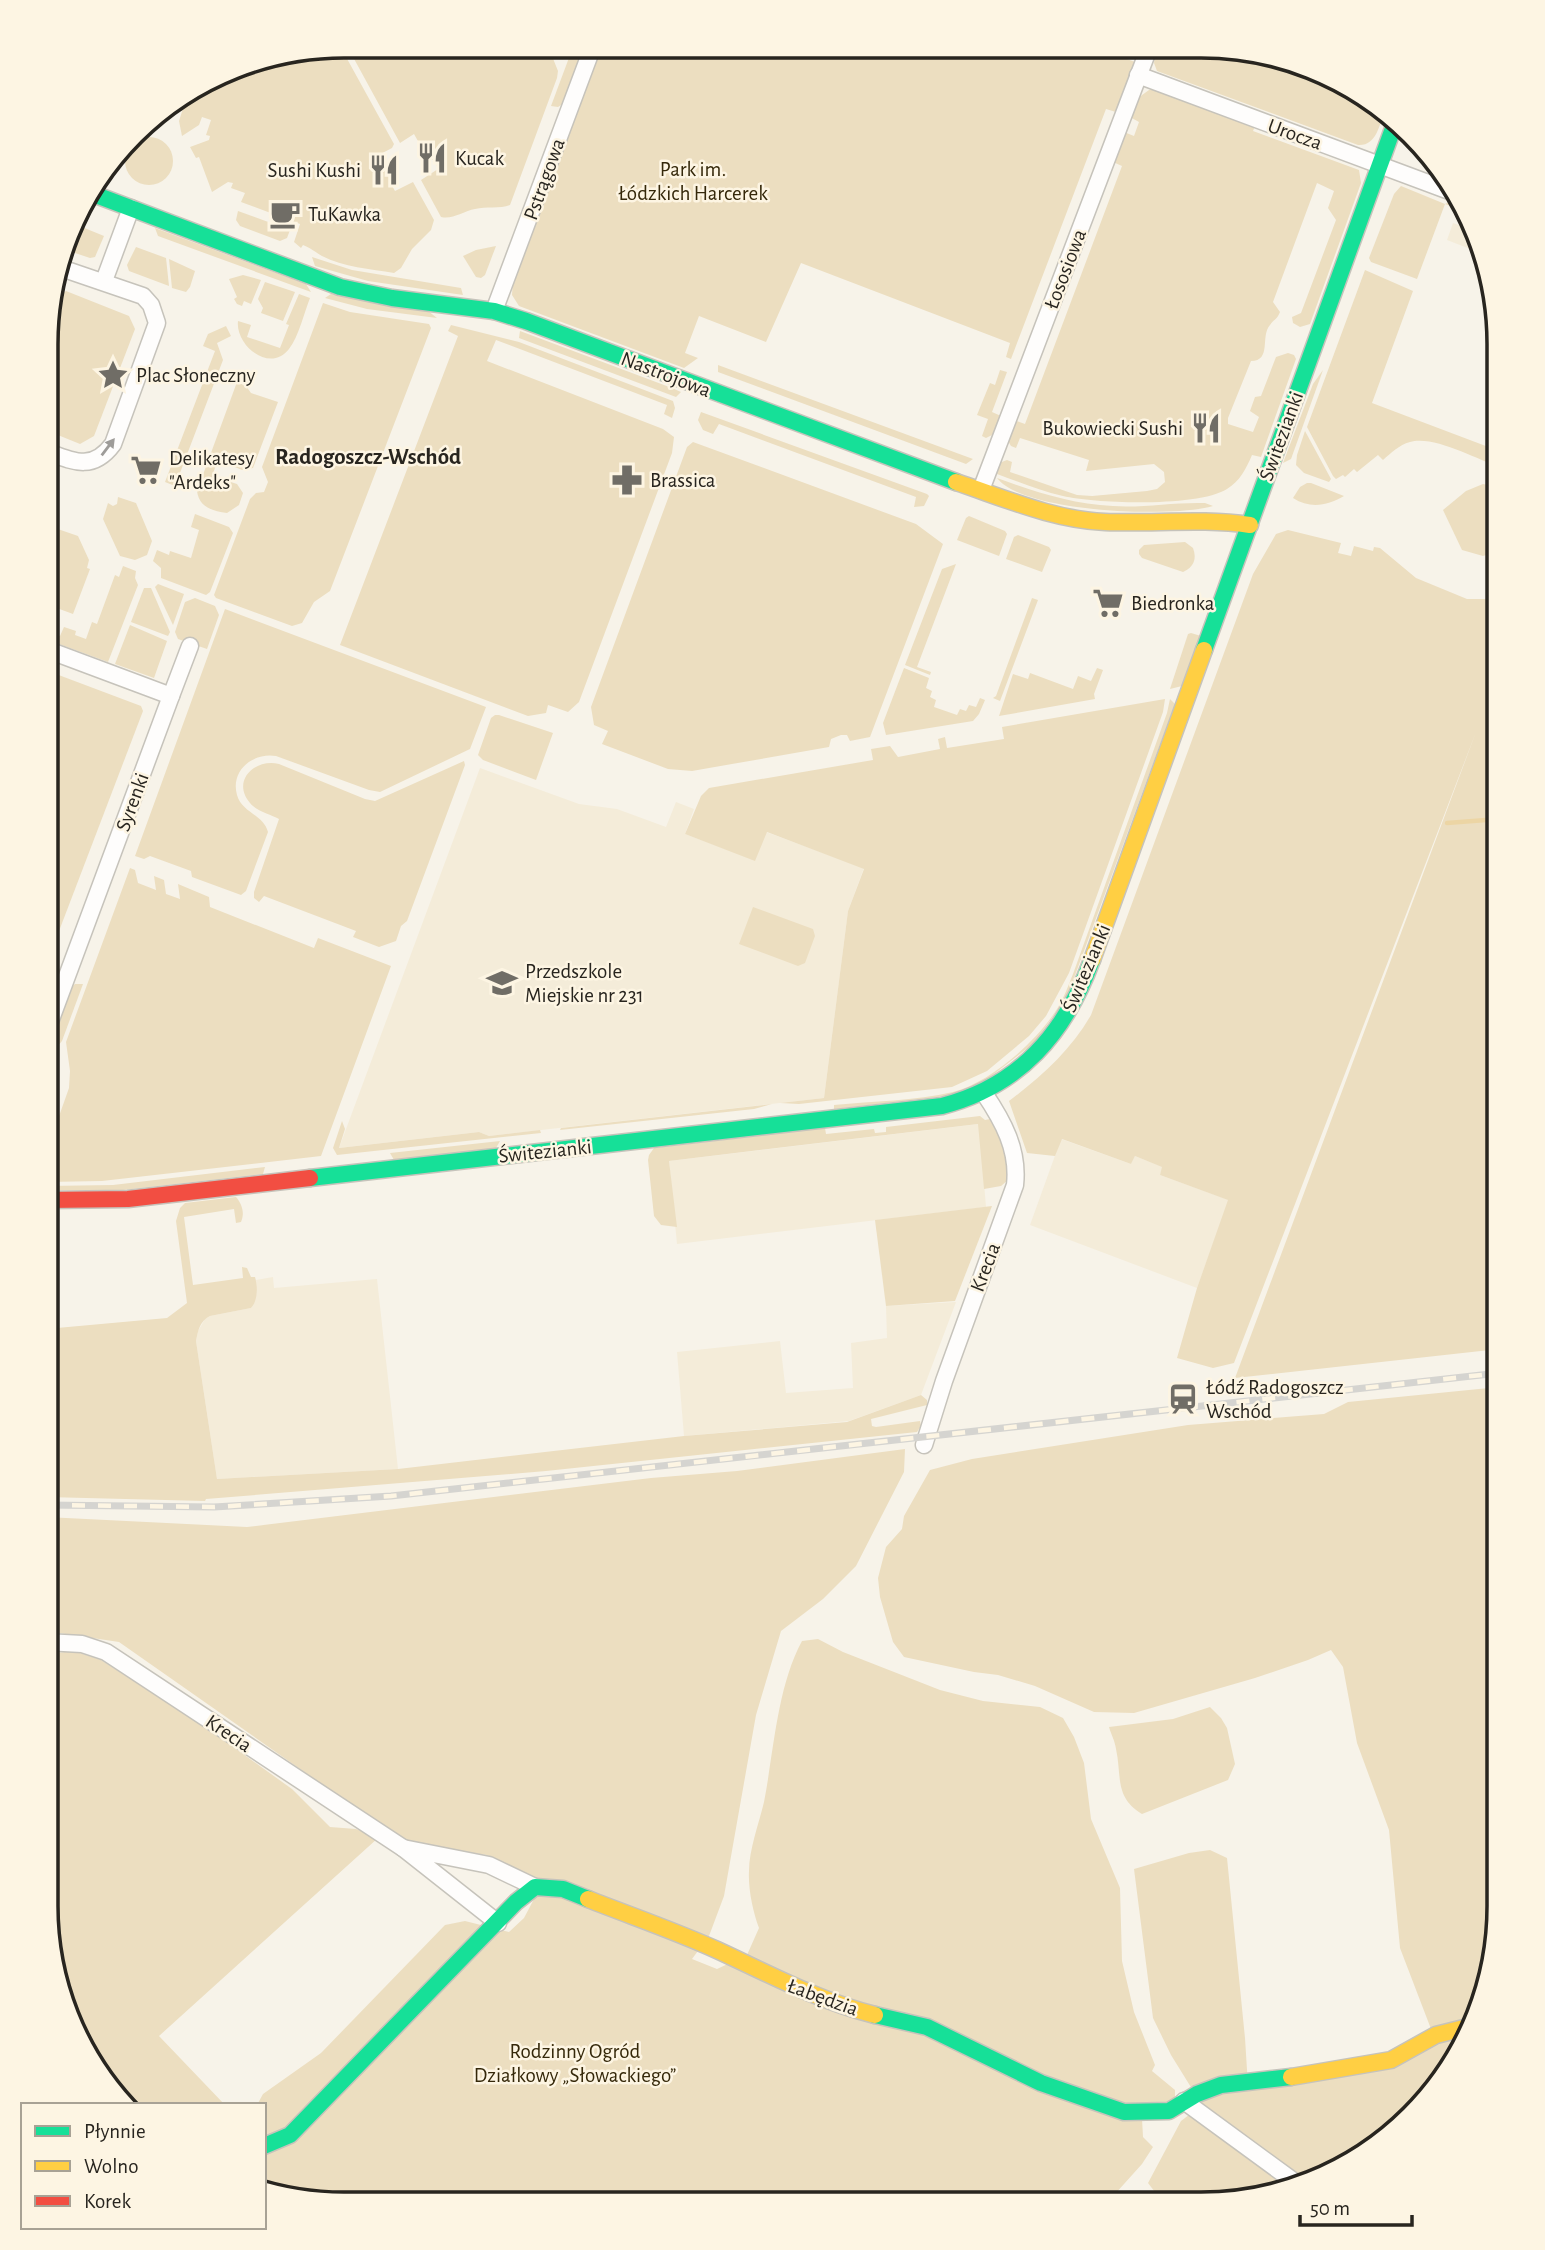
<svg xmlns="http://www.w3.org/2000/svg" width="1545" height="2250" font-family="'Alegreya Sans',sans-serif">
	<style>
		.built { fill: #f4ecd9 }
		.green { fill: #ecdec0 }
		.lines { fill: none; stroke-linecap: round; stroke-linejoin: round }
		.stream { stroke: #ecd5a4; stroke-width: 4.5 }
		.street-casing { stroke: #c6c3bb; stroke-width: 19 }
		.fast-casing { stroke: #c6c3bb; stroke-width: 19 }
		.slow-casing { stroke: #c6c3bb; stroke-width: 19 }
		.jam-casing { stroke: #c6c3bb; stroke-width: 19 }
		.street { stroke: #fefdfc; stroke-width: 16 }
		.fast { stroke: #16e098; stroke-width: 16 }
		.slow { stroke: #ffcf43; stroke-width: 16 }
		.jam { stroke: #f24e42; stroke-width: 16 }
		.rail-casing { stroke: #d5d4d0; stroke-width: 7 }
		.rail { stroke: #fdf5e3; stroke-width: 4.5; stroke-dasharray: 13; stroke-linecap: butt }
		.oneway { fill: #9e9c99 }
		.labels { text-anchor: middle; stroke-width: 5; stroke-linejoin: round; paint-order: stroke }
		.street-label { font-size: 21px; fill: #28251f; stroke: #fdf5e3 }
		.poi-label { font-size: 21px; fill: #28251f; stroke: #fdf5e3; text-anchor: start }
		.park-label { font-size: 21px; fill: #35280a; stroke: #fdf5e3 }
		.neighbourhood-label { font-size: 23px; font-weight: bold; fill: #28251f; stroke: #fdf5e3 }
		.rim { fill: none; stroke: #28251f; stroke-width: 3.5 }
	</style>
	<rect width="100%" height="100%" fill="#f7f3e9"/>
	<!-- built -->
	<g class="built">
		<path d="M1453 223 1473 230 1478 252 1447 240Z"/>
		<path d="M480 768 579 804 617 809 666 827 676 802 694 809 685 834 755 860 766 832 864 868 848 911 824 1098 489 1136 479 1132 339 1148Z"/>
		<path d="M979 1124 986 1207 677 1244 669 1161Z"/>
		<path d="M1061 1139 1131 1164 1135 1156 1163 1167 1160 1175 1229 1200 1197 1288 1030 1225Z"/>
		<path d="M273 1277 274 1288 377 1279 398 1469 217 1479 196 1341 198 1331 205 1319 210 1316 251 1308 257 1293 256 1280Z"/>
		<path d="M956 1302 921 1395 849 1421 684 1436 677 1352 780 1341 786 1393 853 1388 851 1343 887 1338 886 1306Z"/>
	</g>
	<!-- green -->
	<g class="green">
		<path d="M340 46 394 144 392 148 371 159 374 163 380 160 384 161 394 178 391 184 395 191 413 182 434 220 431 230 412 249 401 268 394 273C371 269 343 267 322 256 315 252 311 248 303 245L301 248 294 242 300 224 241 202 245 193 231 188 233 183 228 182 212 192 199 157 196 158 190 147 209 140 210 136 206 135 211 120 202 117 199 125 182 136 179 121 187 96 247 61Z"/>
		<path d="M347 46H548L558 71 557 78 510 205C500 209 486 206 475 209 464 211 452 220 441 217L421 180 438 169 434 160 428 159 414 134 400 143Z"/>
		<path d="M578 46 586 49 564 103 558 107 551 106 573 47Z"/>
		<path d="M602 46 716 47 743 56 747 47 1128 48 1124 58 1135 62 1116 112 1106 109 1011 359 1006 357 1010 343 801 263 766 342 699 316 685 353 698 358 684 368 519 306 512 295 513 281Z"/>
		<path d="M1156 48H1241L1315 68 1385 110C1379 125 1377 146 1358 145L1157 71 1154 63Z"/>
		<path d="M1149 90H1159L1255 126 1253 131 1359 170 1361 183 1310 324 1300 327 1293 323 1292 317 1301 313 1336 220 1328 208 1334 191 1317 183 1273 302 1280 312C1277 320 1274 319 1270 325 1260 336 1272 361 1251 361L1228 418V424L1253 432 1259 417 1250 411 1255 397 1261 396 1276 357 1288 353 1294 355 1296 359 1261 457 1252 455C1246 469 1240 481 1227 489 1199 507 1097 504 1063 496 1040 491 1019 482 997 474L999 463 1007 460 1012 462 1010 472 1077 495 1092 496 1147 491 1157 489 1165 482 1164 472 1154 464 1086 471 1089 460 1020 438 1016 448 1011 446 1008 441 1014 420 1025 424 1122 166 1113 162 1124 132 1134 136 1139 122 1130 117 1138 98Z"/>
		<circle cx="149" cy="161" r="24"/>
		<path d="M1401 186 1445 204 1453 200 1461 203 1469 213 1445 204 1417 279 1371 262 1369 258 1394 194Z"/>
		<path d="M238 211 290 230 287 238 280 241 240 226 236 220Z"/>
		<path d="M82 227 104 236 95 257 90 258 66 250 71 236Z"/>
		<path d="M155 228 306 284 311 292 158 236Z"/>
		<path d="M496 246 485 275 481 278 476 277 463 256 476 250Z"/>
		<path d="M136 247 166 258 169 286 129 271 127 265Z"/>
		<path d="M312 257 352 270 461 288 463 295 368 281 315 266Z"/>
		<path d="M169 259 195 271 190 287 186 292 172 288Z"/>
		<path d="M1365 270 1413 291 1372 403 1499 451V467C1477 459 1433 435 1410 442 1399 445 1391 453 1383 460L1378 455 1357 472 1354 469 1345 477 1343 475 1336 479 1333 476 1307 427Z"/>
		<path d="M243 275 261 280 251 304 244 301 242 306 237 304 234 299 237 297 229 279Z"/>
		<path d="M265 282 295 292 283 321 261 313 263 308 258 299Z"/>
		<path d="M66 291 129 316 135 329 94 436 80 444 48 431V306L50 302Z"/>
		<path d="M299 294 310 298C304 313 299 336 289 349 270 374 235 345 238 321L251 325 247 337 280 348 289 325 286 324Z"/>
		<path d="M331 294 428 311 437 318 367 309 325 298Z"/>
		<path d="M323 303 350 312 429 324 431 328 330 591 314 602 302 623 292 626 216 598 214 595 250 499 256 493 264 492 268 482 262 467Z"/>
		<path d="M451 325 519 342 673 401 675 408 672 418 664 414 667 405 496 340 487 361 663 429 674 437 672 453 579 702 568 712 548 705 546 713 528 716 340 645 458 336 448 331Z"/>
		<path d="M226 326 231 336 217 343 223 360 175 486 165 482 215 351 203 346 208 334Z"/>
		<path d="M520 331 672 388 681 392 676 397 519 338Z"/>
		<path d="M718 365 973 459 966 464 718 372Z"/>
		<path d="M1000 370 1007 372 992 412 1001 416 994 434 986 438 982 436 988 419 977 415 990 383 995 385Z"/>
		<path d="M1323 370 1291 459 1283 463 1313 384Z"/>
		<path d="M237 382 246 386 251 393 278 402 253 468 242 470 218 460 212 476 237 484 243 493 239 505 227 513C212 511 199 507 197 491Z"/>
		<path d="M701 412 927 494 929 496 924 506 914 507 916 497 719 424 713 434 703 430 698 420Z"/>
		<path d="M1305 431 1331 479 1329 482 1304 473 1296 465 1297 455Z"/>
		<path d="M693 442 916 524 943 544 870 737 850 741 847 735H841L831 739 829 747 692 771 668 769 602 744 608 731 594 725 591 707 687 447Z"/>
		<path d="M997 478C1036 492 1071 504 1113 506 1143 508 1174 502 1205 503L1213 506C1172 518 1024 513 997 478Z"/>
		<path d="M1307 483H1311L1344 496C1327 506 1310 509 1293 498L1300 487Z"/>
		<path d="M1483 484 1499 487V551L1483 556 1462 550 1443 510 1466 491Z"/>
		<path d="M118 497 136 503 152 541 147 555 135 560 120 556 103 519 108 503 113 506 117 504Z"/>
		<path d="M195 514 229 527 233 533 210 592 206 595 161 578V568L153 561 157 550 169 555 170 551 191 558 199 530 191 527Z"/>
		<path d="M969 516 1005 531 1007 534 999 556 957 540 966 518Z"/>
		<path d="M52 527 78 536 89 560 87 568 90 569 73 614 54 607 55 603 48 600V529L51 530Z"/>
		<path d="M1288 530 1341 543 1338 553 1351 556 1354 546 1373 551 1374 547 1380 548 1416 578 1467 599H1485L1499 591V1349L1235 1378 1476 732 1234 1363 1213 1368 1177 1358 1197 1288 1228 1200 1160 1175 1162 1167 1135 1156 1131 1164 1062 1139 1055 1156 1027 1153 1009 1101C1041 1077 1071 1050 1091 1015L1253 574 1276 534Z"/>
		<path d="M1018 535 1049 547 1051 550 1042 572 1006 559 1014 537Z"/>
		<path d="M1185 542 1193 548C1197 559 1194 567 1183 572L1142 558 1139 554V550L1144 545Z"/>
		<path d="M956 564 917 667 931 672 930 675 905 665 942 569Z"/>
		<path d="M123 566 136 571 135 578 138 585 108 662 48 640V632L60 636 64 627 76 631 75 635 86 639 92 622 97 624 115 575 119 577Z"/>
		<path d="M158 584 184 594 173 625 155 587Z"/>
		<path d="M144 588H151L170 632 168 636 131 622Z"/>
		<path d="M195 598 215 606 219 615 207 649 178 639 175 632 185 602Z"/>
		<path d="M1032 598 1038 600 1000 701 993 698 996 696Z"/>
		<path d="M225 609 486 707 470 749 380 792 369 790 276 756C254 752 230 770 237 795 242 813 263 814 268 832L246 891 241 895 192 877 191 871 150 856 144 859 135 856Z"/>
		<path d="M130 625 167 641 154 678 115 664Z"/>
		<path d="M1191 633 1201 636 1182 686 1170 689 1188 634Z"/>
		<path d="M904 668 929 678 926 688 932 691 930 697 936 700 934 707 957 715 960 709 966 711 969 705 976 707 980 698 985 700 979 714 973 721 886 735 883 723Z"/>
		<path d="M1097 668 1103 670 1094 694 1095 699 999 716 1013 674 1028 679 1030 673 1073 689 1078 676 1091 681Z"/>
		<path d="M48 671 141 706 143 711 51 952 47 951Z"/>
		<path d="M1165 699 1163 712 1069 973 1046 1016 1029 1036 987 1071 952 1087 799 1104 780 1103 824 1098 848 911 864 869 767 832 755 861 685 834 701 796 709 788 873 760 871 749 890 746 898 757 940 749 938 739 945 737 947 748 1004 739 1002 727Z"/>
		<path d="M1170 699 1175 704 1067 997 1034 1043 985 1081 954 1095 834 1109V1105C873 1101 915 1101 953 1092 991 1082 1036 1042 1057 1009 1064 998 1068 986 1073 974L1167 713Z"/>
		<path d="M495 715H499L553 733 536 780 483 760 478 755 491 718Z"/>
		<path d="M464 761 465 765 407 921 401 926 396 941 379 947 353 937 356 931 264 896 259 902 254 898V892L279 819C270 814 256 811 250 803 231 781 255 758 279 764L365 799 375 801Z"/>
		<path d="M130 868 135 870 138 883 156 890 154 876 164 880 166 894 180 899 178 884 209 897 210 907 314 948 318 938 391 966 321 1156 102 1181 47 1182V1150L69 1088 70 1071 66 1042Z"/>
		<path d="M753 907 813 929 815 936 805 963 798 966 739 944Z"/>
		<path d="M75 984H83L62 1041 51 1054C50 1039 63 993 75 984Z"/>
		<path d="M772 1104 754 1109 560 1130 561 1128Z"/>
		<path d="M980 1116 985 1120 990 1119 1005 1149 1008 1180 1001 1186 984 1189 978 1124 669 1161 677 1227 661 1225 654 1216 648 1160 649 1155 654 1148 825 1128 826 1134 874 1129 875 1133 886 1132V1127Z"/>
		<path d="M342 1121 345 1129 339 1148 479 1132 489 1136 540 1130 541 1133 337 1155 333 1148Z"/>
		<path d="M500 1141 496 1148 394 1160 390 1153Z"/>
		<path d="M265 1167 263 1174 123 1190H47V1186L113 1185Z"/>
		<path d="M236 1197C242 1204 245 1213 241 1222L236 1223 234 1209 184 1217 193 1285 243 1278 242 1267 247 1268 251 1277H255C258 1287 258 1300 251 1308L210 1316C200 1321 198 1330 196 1341L217 1479 398 1469 684 1436 847 1422 921 1395 927 1400V1405L871 1419 872 1426 876 1427 920 1421 921 1426 917 1432 546 1471 206 1499 205 1501 46 1497V1329L167 1318 187 1303 176 1221 180 1208 185 1203Z"/>
		<path d="M992 1206 955 1301 886 1306 875 1220Z"/>
		<path d="M1499 1387V1926L1484 2003 1449 2072 1398 2131 1333 2174 1202 2204H1164L1148 2183 1181 2121 1202 2105 1171 2055 1153 2018 1134 1869 1189 1853 1210 1850 1227 1858 1245 2038 1248 2086 1360 2071 1431 2029 1400 1948 1389 1830 1357 1743 1343 1667 1331 1650 1308 1660 1255 1678 1134 1713 1094 1712 1035 1686 998 1675 974 1672 904 1657 893 1642 880 1597 878 1578 886 1547 902 1529 904 1516 930 1470 972 1459 1188 1425 1324 1414 1348 1402Z"/>
		<path d="M905 1449 904 1472 856 1566 823 1599 781 1631 756 1715 724 1896 709 1936 692 1959 717 1969 747 1955 759 1928C753 1912 748 1889 749 1871 749 1850 759 1823 764 1802 774 1751 777 1687 802 1641L818 1639 843 1652 940 1690 983 1701 1040 1707 1063 1718 1074 1737 1084 1763 1091 1819 1120 1888 1122 1961 1134 2012 1155 2065 1152 2071 1175 2090V2103L1142 2118 1143 2137 1153 2147 1142 2164 1106 2204 305 2202 264 2187V2105H257L263 2094 321 2053 445 1925 465 1921 509 1932 524 1918 534 1899 529 1877 487 1855 407 1844 119 1642 46 1631V1567L56 1542 46 1541V1517L247 1527 651 1478 737 1471Z"/>
		<path d="M74 1651 101 1660 201 1724 292 1789 330 1827 356 1829 378 1838 159 2036 225 2105H122L76 2038 46 1906V1654Z"/>
		<path d="M1210 1707 1221 1718 1227 1728 1235 1764 1228 1780 1142 1814C1114 1797 1122 1776 1116 1749 1115 1741 1111 1734 1109 1727L1173 1719Z"/>
	</g>
	<g class="lines">
		<!-- stream -->
		<path class="stream" d="M1447 823 1499 819"/>
		<!-- street casing -->
		<g class="street-casing">
			<g id="street">
				<path d="M1138 75 1452 192"/>
				<path d="M104 281 131 208"/>
				<path d="M494 311 593 46"/>
				<path d="M48 452C74 462 93 471 113 444L157 323 151 305 143 296 61 268"/>
				<path d="M981 490 1149 48"/>
				<path d="M171 696 190 646"/>
				<path d="M47 1030 171 696 48 650"/>
				<path d="M924 1445 944 1381 1015 1185C1019 1150 1003 1121 984 1093"/>
				<path d="M46 1642 82 1644 106 1652 403 1848"/>
				<path d="M498 1923 403 1848 489 1865 535 1887"/>
				<path d="M1184 2101 1296 2183"/>
			</g>
		</g>
		<!-- fast casing -->
		<g class="fast-casing">
			<g id="fast">
				<path d="M88 192 340 287 392 298 494 311 526 321 956 482"/>
				<path d="M1204 650 1395 123"/>
				<path d="M310 1178 942 1106C1020 1086 1065 1033 1092 960"/>
				<path d="M875 2015 927 2027 1041 2083 1124 2112 1169 2111 1197 2094 1221 2085 1291 2077"/>
				<path d="M264 2146 290 2135 516 1902 535 1887 563 1889 588 1899"/>
			</g>
		</g>
		<!-- slow casing -->
		<g class="slow-casing">
			<g id="slow">
				<path d="M956 482C1004 498 1054 520 1105 522 1154 524 1202 518 1250 525"/>
				<path d="M1092 960 1204 650"/>
				<path d="M588 1899C631 1916 675 1931 717 1950 769 1974 819 2001 875 2015"/>
				<path d="M1291 2077 1391 2060 1436 2035 1472 2026"/>
			</g>
		</g>
		<!-- jam casing -->
		<g class="jam-casing">
			<path id="jam" d="M47 1200 128 1199 310 1178"/>
		</g>
		<!-- street -->
		<use href="#street" class="street"/>
		<!-- fast -->
		<use href="#fast" class="fast"/>
		<!-- slow -->
		<use href="#slow" class="slow"/>
		<!-- jam -->
		<use href="#jam" class="jam"/>
		<!-- rail casing -->
		<g class="rail-casing">
			<path id="rail" d="M46 1505 214 1507 391 1496 1499 1373"/>
		</g>
		<!-- rail -->
		<use href="#rail" class="rail"/>
	</g>
	<!-- one-way arrows -->
	<defs><path id="oneway-solid" d="M-6-.8H1V-3.2L6.5 0L1 3.2V.8H-6Z" transform="scale(1.75)"/></defs>
	<use class="oneway" href="#oneway-solid" transform="translate(108 447) rotate(-53)"/>
	<!-- icons -->
	<defs>
		<g id="restaurant-bare" transform="scale(2.415)"><path d="M-5-6h1v4h1v-4h1v4h1v-4h1v5L-1.5 .5V6h-2V.5L-5-1ZM5-6V6H3V1.5H1.5Q1.5-4 5-6Z" fill="#706d66" stroke="#fdf5e3" stroke-width="2.5" paint-order="stroke"/></g>
		<g id="cafe-bare" transform="scale(2.415)"><path d="M-5.5-4.5H6V0H3Q3 3.5 0 3.5H-2.5Q-5.5 3.5-5.5 0ZM3-3.2v2h1.7v-2ZM-6 4.5H4V6H-6Z" fill="#706d66" stroke="#fdf5e3" stroke-width="2.5" paint-order="stroke"/></g>
		<g id="sight-bare" transform="scale(2.415)"><path d="M0-6L1.8-2.2L6-1.7L2.9 1.2L3.7 5.4L0 3.3L-3.7 5.4L-2.9 1.2L-6-1.7L-1.8-2.2Z" fill="#706d66" stroke="#fdf5e3" stroke-width="2.5" paint-order="stroke"/></g>
		<g id="supermarket-bare" transform="scale(2.415)"><path d="M-6-5.5h2.5l.6 2H6L4.5 2H-2.5L-4.4-4H-6ZM-1.5 3.2a1.3 1.3 0 1 0 .1 0ZM3 3.2a1.3 1.3 0 1 0 .1 0Z" fill="#706d66" stroke="#fdf5e3" stroke-width="2.5" paint-order="stroke"/></g>
		<g id="pharmacy-bare" transform="scale(2.415)"><path d="M-2-6h4v4h4v4h-4v4h-4v-4h-4v-4h4Z" fill="#706d66" stroke="#fdf5e3" stroke-width="2.5" paint-order="stroke"/></g>
		<g id="school-bare" transform="scale(2.415)"><path d="M0-5L7-2L0 1L-7-2ZM-4 1L0 2.5L4 1V4Q0 6-4 4Z" fill="#706d66" stroke="#fdf5e3" stroke-width="2.5" paint-order="stroke"/></g>
		<g id="station-bare" transform="scale(2.415)"><path d="M-3-6H3Q5-6 5-4V2Q5 4 3 4L4.5 6H3L1.5 4h-3L-3 6H-4.5L-3 4Q-5 4-5 2V-4Q-5-6-3-6ZM-3.5-4v3h7v-3ZM-3.5 1v1.5H-2V1ZM2 1v1.5H3.5V1Z" fill="#706d66" stroke="#fdf5e3" stroke-width="2.5" paint-order="stroke"/></g>
	</defs>
	<g fill-rule="evenodd">
		<use href="#restaurant-bare" x="432" y="158"/>
		<use href="#restaurant-bare" x="384" y="170"/>
		<use href="#cafe-bare" x="285" y="214"/>
		<use href="#sight-bare" x="113" y="375"/>
		<use href="#restaurant-bare" x="1206" y="428"/>
		<use href="#supermarket-bare" x="146" y="470"/>
		<use href="#pharmacy-bare" x="627" y="480"/>
		<use href="#supermarket-bare" x="1108" y="603"/>
		<use href="#school-bare" x="502" y="983"/>
		<use href="#station-bare" x="1183" y="1399"/>
	</g>
	<g class="labels">
		<!-- street labels -->
		<g class="street-label">
			<text transform="translate(1295 134) rotate(20)" y="7">Urocza</text>
			<text transform="translate(544 179) rotate(-70)" y="7">Pstrągowa</text>
			<text transform="translate(1065 269) rotate(-69)" y="7">Łososiowa</text>
			<text transform="translate(666 374) rotate(21)" y="7">Nastrojowa</text>
			<text transform="translate(1281 436) rotate(-70)" y="7">Świtezianki</text>
			<text transform="translate(132 802) rotate(-70)" y="7">Syrenki</text>
			<text transform="translate(1086 968) rotate(-67)" y="7">Świtezianki</text>
			<text transform="translate(545 1151) rotate(-6)" y="7">Świtezianki</text>
			<text transform="translate(985 1267) rotate(-69)" y="7">Krecia</text>
			<text transform="translate(229 1733) rotate(34)" y="7">Krecia</text>
			<text transform="translate(823 1997) rotate(20)" y="7">Łabędzia</text>
		</g>
		<!-- poi labels -->
		<g class="poi-label">
			<text x="455" y="165">Kucak</text>
			<text x="361" y="177" text-anchor="end">Sushi Kushi</text>
			<text x="308" y="221">TuKawka</text>
			<text x="136" y="382">Plac Słoneczny</text>
			<text x="1183" y="435" text-anchor="end">Bukowiecki Sushi</text>
			<text x="169" y="465">Delikatesy<tspan x="169" dy="24">"Ardeks"</tspan></text>
			<text x="650" y="487">Brassica</text>
			<text x="1131" y="610">Biedronka</text>
			<text x="525" y="978">Przedszkole<tspan x="525" dy="24">Miejskie nr 231</tspan></text>
			<text x="1206" y="1394">Łódź Radogoszcz<tspan x="1206" dy="24">Wschód</tspan></text>
		</g>
		<!-- park labels -->
		<g class="park-label">
			<text x="693" y="176">Park im.<tspan x="693" dy="24">Łódzkich Harcerek</tspan></text>
			<text x="575" y="2058">Rodzinny Ogród<tspan x="575" dy="24">Działkowy „Słowackiego”</tspan></text>
		</g>
		<!-- neighbourhood labels -->
		<g class="neighbourhood-label">
			<text x="368" y="464">Radogoszcz-Wschód</text>
		</g>
	</g>
	<!-- crop -->
	<path d="M0 0H1545V2250H0ZM344 58H1201A286 286 0 0 1 1487 344V1906A286 286 0 0 1 1201 2192H344A286 286 0 0 1 58 1906V344A286 286 0 0 1 344 58Z" fill="#fdf5e3" fill-rule="evenodd"/>
	<path class="rim" d="M344 58H1201A286 286 0 0 1 1487 344V1906A286 286 0 0 1 1201 2192H344A286 286 0 0 1 58 1906V344A286 286 0 0 1 344 58Z"/>
	<!-- legend -->
	<rect x="21" y="2103" width="245" height="126" fill="#fdf5e3" stroke="#a8a295" stroke-width="2"/>
	<rect x="35" y="2126" width="35" height="10" fill="#16e098" stroke="#a8a295" stroke-width="2"/>
	<text x="84" y="2138" font-size="21" fill="#28251f">Płynnie</text>
	<rect x="35" y="2161" width="35" height="10" fill="#ffcf43" stroke="#a8a295" stroke-width="2"/>
	<text x="84" y="2173" font-size="21" fill="#28251f">Wolno</text>
	<rect x="35" y="2196" width="35" height="10" fill="#f24e42" stroke="#a8a295" stroke-width="2"/>
	<text x="84" y="2208" font-size="21" fill="#28251f">Korek</text>
	<!-- scale -->
	<path d="M1300 2215v10h112v-10" fill="none" stroke="#28251f" stroke-width="3.5"/>
	<text x="1310" y="2215" font-size="21" fill="#28251f" stroke="#fdf5e3" stroke-width="5" paint-order="stroke">50 m</text>
</svg>
